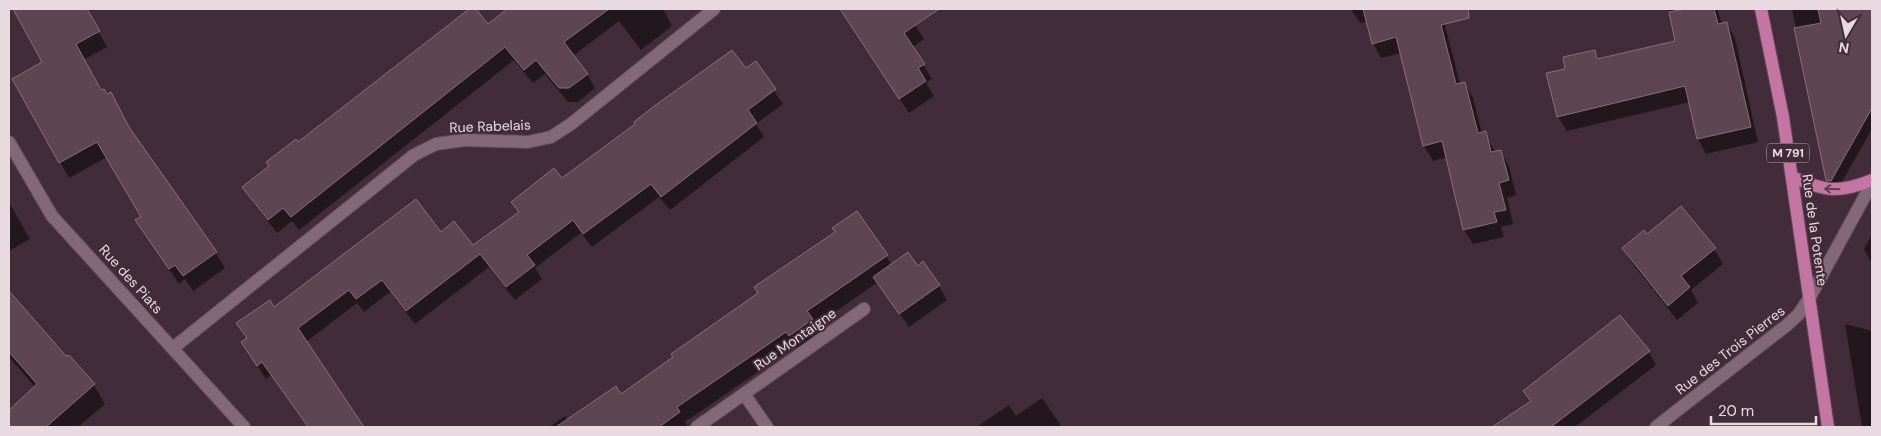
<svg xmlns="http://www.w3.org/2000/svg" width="1881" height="436" font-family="'DM Sans',sans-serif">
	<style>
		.shadow { fill: #0007 }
		.building { fill: #5e4552; stroke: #896e7c }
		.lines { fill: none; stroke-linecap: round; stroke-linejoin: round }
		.minor-casing { stroke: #5f4b56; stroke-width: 14 }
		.major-casing { stroke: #5f4b56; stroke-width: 14 }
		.minor { stroke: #836977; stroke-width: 12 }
		.major { stroke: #c475a3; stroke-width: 12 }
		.oneway { stroke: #633e54 }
		.labels { text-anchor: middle; stroke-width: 4; stroke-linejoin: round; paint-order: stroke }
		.shield { fill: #432c39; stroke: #b7a6af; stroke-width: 1 }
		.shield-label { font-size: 12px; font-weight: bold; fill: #e9dae1 }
		.street-label { font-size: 14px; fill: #e9dae1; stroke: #432c39 }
	</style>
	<rect width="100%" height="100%" fill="#432c39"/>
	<!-- shadow -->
	<g class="shadow">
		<path d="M14 9H86L107 47 83 60 101 92 131 132 216 253 225 268 193 291 185 279 179 284 137 221 142 217 107 157 69 178 14 79 44 63Z"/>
		<path d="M471 9H474L487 26 509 9H513L522 19 535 9H663L672 26 641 50 619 21 573 56 587 74 595 88 578 102H568L545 74 533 83 514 60 299 230 292 221 277 233 252 201 244 187Z"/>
		<path d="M840 9H905L924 39 913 47 932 79 926 83 934 96 909 113Z"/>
		<path d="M1351 9H1474L1443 17 1460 84 1464 83 1473 98 1482 134 1485 133 1495 152 1500 151 1509 166 1516 195 1507 198 1513 224 1501 227 1504 237 1473 244 1464 230 1447 157 1433 161 1424 146 1401 53 1381 58 1373 43 1368 21 1360 23Z"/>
		<path d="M1669 9H1717L1722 24 1727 23 1735 38 1758 142 1706 154 1698 139 1690 102 1567 131 1558 117 1567 70 1594 51 1599 60 1676 42Z"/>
		<path d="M1792 9H1872V129L1837 191H1834L1828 180Z"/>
		<path d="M755 63 783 104 756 124 764 137 670 210 659 197 592 247 581 233 535 268 542 279 515 300 489 267 415 324 390 292 364 312 357 303 306 342 363 427H307L271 375 266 379 242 343 247 339 237 324 440 233 473 247 519 213 513 203 561 180Z"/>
		<path d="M9 202 30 239 9 251Z"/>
		<path d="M857 213 892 265 918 267 939 286 947 300 909 327 878 282 815 326 820 335 798 350 795 346 749 378 685 422 688 427H549L565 416 568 420 621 396 759 294 837 233Z"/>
		<path d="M1872 234V264L1864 249Z"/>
		<path d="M1623 248 1714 249 1723 264 1691 290 1698 303 1677 320 1632 263Z"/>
		<path d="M14 309 94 385 105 404 78 427H9V411L35 387 9 357V310Z"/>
		<path d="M1620 316 1649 352 1656 365 1575 427H1494L1531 402 1525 392Z"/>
		<path d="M1845 324 1869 330 1872 332V427H1862Z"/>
		<path d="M1042 398 1062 427H976L1009 405 1016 416Z"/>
	</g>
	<!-- building -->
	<g class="building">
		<path d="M13 9H87L100 31 76 44 101 90 104 89 107 94 111 92 129 127 217 252 183 276 175 265 169 269 135 220 141 217 97 142 59 163 12 79 42 62Z"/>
		<path d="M469 9H476L488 24 507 9H609L564 42 588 74 569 88H559L536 60 524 70 505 47 291 217 283 208 268 220 242 187 269 166 266 162 296 139 298 142Z"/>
		<path d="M840 9H939L904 33 925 64 918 68 926 81 899 99Z"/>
		<path d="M1363 9H1468L1469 18 1441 25 1456 84 1465 82 1478 133 1486 131 1491 152 1501 150 1509 180 1499 183 1506 210 1494 212 1497 222 1463 230 1442 141 1423 146 1396 37 1372 44Z"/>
		<path d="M1685 9H1714L1718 24 1727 22 1751 127 1697 139 1685 86 1557 117 1546 73 1565 69 1563 57 1595 50 1597 59 1675 41 1669 12Z"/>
		<path d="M1818 9H1872V108L1831 181 1826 180 1794 28 1821 23Z"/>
		<path d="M732 50 746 68 756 61 776 89 748 110 757 123 661 197 651 184 583 234 573 220 527 255 535 265 506 287 480 254 406 311 382 280 356 299 349 290 298 328 364 427H308L262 362 257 366 241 342 247 338 236 323 270 300 274 307 416 199 441 232 454 221 473 245 519 212 511 202 554 168 562 178 635 124 634 122 653 107Z"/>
		<path d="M1681 206 1716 248 1681 276 1690 287 1668 306 1622 248 1644 230 1647 234Z"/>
		<path d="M857 211 888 255 807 311 813 319 789 336 786 332 741 363 677 407 680 412 659 427H556L616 386 621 394 673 357 671 354 758 293 754 287 835 232 832 228Z"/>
		<path d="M908 252 918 266 923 261 940 285 899 314 873 277Z"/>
		<path d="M9 291 66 356 69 355 95 384 46 427H9V410L37 384 9 352Z"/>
		<path d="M1620 315 1650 351 1551 427H1492L1531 401 1523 391Z"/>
	</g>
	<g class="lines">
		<!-- minor casing -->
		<g class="minor-casing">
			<g id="minor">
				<path d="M9 142 52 216 244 427"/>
				<path d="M173 348 414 155 436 144 465 140 528 142 551 137 571 124 714 9"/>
				<path d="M744 394 767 427"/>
				<path d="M697 427 864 309"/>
				<path d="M1656 427 1787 325 1798 315 1809 299 1872 183"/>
			</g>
		</g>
		<!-- major casing -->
		<g class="major-casing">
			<g id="major">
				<path d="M1761 9 1783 117 1828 427"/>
				<path d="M1792 177C1825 191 1838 194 1872 180"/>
			</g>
		</g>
		<!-- minor -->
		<use href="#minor" class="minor"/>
		<!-- major -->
		<use href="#major" class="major"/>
	</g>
	<!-- one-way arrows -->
	<defs><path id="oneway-shaft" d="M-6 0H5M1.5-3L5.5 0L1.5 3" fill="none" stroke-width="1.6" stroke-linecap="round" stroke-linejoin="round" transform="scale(1.25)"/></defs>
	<use class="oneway" href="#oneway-shaft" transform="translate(1832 189) rotate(-178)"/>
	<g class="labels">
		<!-- shield labels -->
		<rect class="shield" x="1767" y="143.5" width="42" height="19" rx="4"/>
		<g class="shield-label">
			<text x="1788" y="157">M 791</text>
		</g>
		<!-- street labels -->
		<g class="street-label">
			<text transform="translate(490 126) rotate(-2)" y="5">Rue Rabelais</text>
			<text transform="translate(1815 230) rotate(82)" y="5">Rue de la Potente</text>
			<text transform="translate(131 279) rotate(48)" y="5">Rue des Piats</text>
			<text transform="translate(795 339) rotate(-35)" y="5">Rue Montaigne</text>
			<text transform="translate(1730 350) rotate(-38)" y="5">Rue des Trois Pierres</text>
		</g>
	</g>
	<!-- border -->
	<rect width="1881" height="436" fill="none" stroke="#e9dae1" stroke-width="20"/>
	<!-- north arrow -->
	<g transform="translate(1846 35) rotate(189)" stroke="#432c39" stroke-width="4" paint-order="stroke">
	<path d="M0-4L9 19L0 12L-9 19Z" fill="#e9dae1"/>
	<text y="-8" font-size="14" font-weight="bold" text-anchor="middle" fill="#e9dae1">N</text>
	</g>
	<!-- scale -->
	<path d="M1711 416v8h105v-8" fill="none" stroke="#e9dae1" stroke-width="2.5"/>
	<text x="1718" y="416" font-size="15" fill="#e9dae1" stroke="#432c39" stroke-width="4" paint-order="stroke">20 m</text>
</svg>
